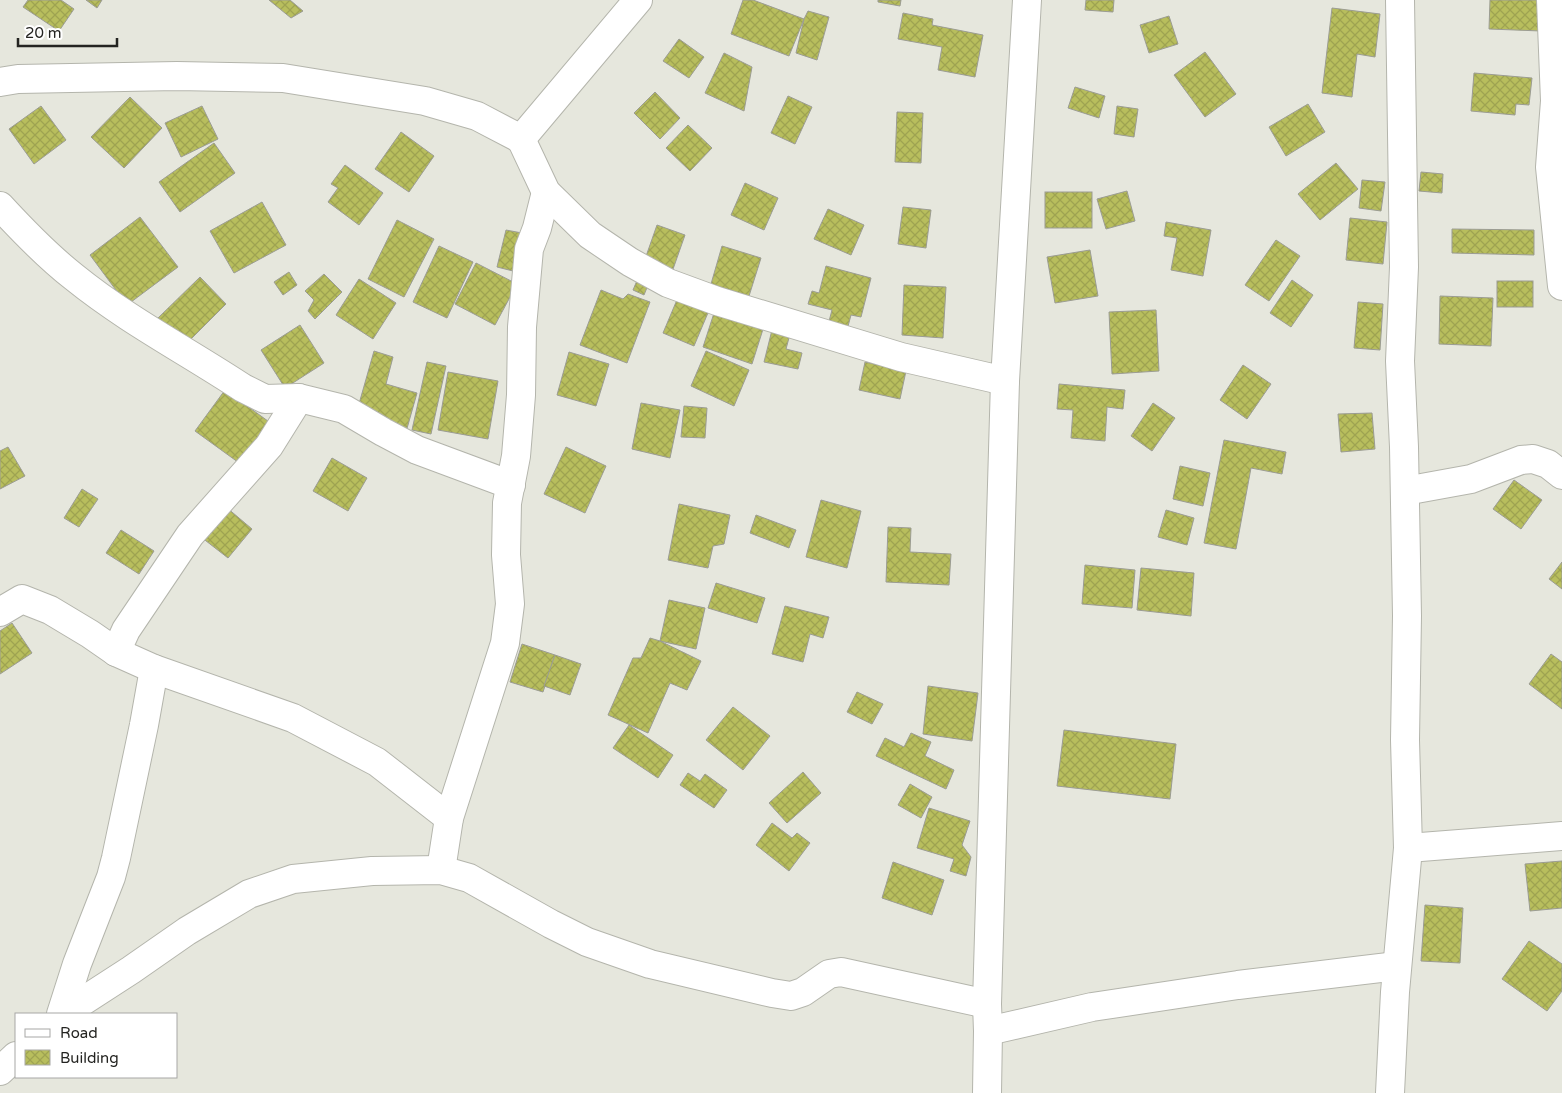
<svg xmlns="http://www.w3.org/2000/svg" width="1562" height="1093" font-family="'Varela Round',sans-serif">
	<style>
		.building { fill: url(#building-cross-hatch); stroke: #9b9c93 }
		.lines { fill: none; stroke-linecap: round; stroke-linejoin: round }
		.minor-casing { stroke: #b4b5ac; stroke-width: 30 }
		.minor { stroke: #fff; stroke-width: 28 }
	</style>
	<defs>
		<pattern id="building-cross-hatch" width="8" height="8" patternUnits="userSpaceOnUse" patternTransform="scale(1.25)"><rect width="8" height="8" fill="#b8be5d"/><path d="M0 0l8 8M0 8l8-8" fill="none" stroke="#9ea351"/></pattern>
	</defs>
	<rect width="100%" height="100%" fill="#e6e7dd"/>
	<!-- building -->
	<g class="building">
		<path d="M28 0H61L74 9 59 31 23 7Z"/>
		<path d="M86 0H102L97 8Z"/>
		<path d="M269 0H290L303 11 291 18Z"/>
		<path d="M743 0H753L804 19 789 56 731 34Z"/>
		<path d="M878 0H901L900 6 878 2Z"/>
		<path d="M1086 0H1114L1113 12 1085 10Z"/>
		<path d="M1490 0H1542L1541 31 1489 29Z"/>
		<path d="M1332 8 1380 14 1375 57 1357 54 1352 97 1322 93Z"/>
		<path d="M808 11 829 17 817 60 796 53 804 19Z"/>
		<path d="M903 13 933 19 932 25 983 35 975 77 938 70 942 47 898 39Z"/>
		<path d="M1169 16 1178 44 1149 53 1140 25Z"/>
		<path d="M679 39 704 57 689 78 663 61Z"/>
		<path d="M1205 52 1236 94 1205 117 1174 75Z"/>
		<path d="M724 53 752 67 744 111 705 93Z"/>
		<path d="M1474 73 1532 78 1529 105 1516 104 1515 115 1471 111Z"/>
		<path d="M1075 87 1105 96 1099 118 1068 108Z"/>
		<path d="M655 92 680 118 660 139 634 113Z"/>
		<path d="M788 96 812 107 795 144 771 133Z"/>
		<path d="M130 97 162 128 124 168 91 137Z"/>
		<path d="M1308 104 1325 132 1286 156 1269 127Z"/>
		<path d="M41 106 66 140 34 164 9 129Z"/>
		<path d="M202 106 218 139 181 157 165 123Z"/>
		<path d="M1117 106 1138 109 1134 137 1114 134Z"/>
		<path d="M897 112 923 113 921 163 895 162Z"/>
		<path d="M688 125 712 148 690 171 666 148Z"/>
		<path d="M401 132 434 156 409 192 375 169Z"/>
		<path d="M214 143 235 173 180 212 159 182Z"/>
		<path d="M1336 163 1358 189 1320 220 1298 194Z"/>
		<path d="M345 165 383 193 359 225 328 202 338 188 331 184Z"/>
		<path d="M1421 172 1443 174 1442 193 1419 191Z"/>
		<path d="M1362 180 1385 182 1381 211 1359 208Z"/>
		<path d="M745 183 778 198 764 230 731 215Z"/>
		<path d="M1127 191 1135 221 1106 229 1097 199Z"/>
		<rect x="1045" y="192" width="47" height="36"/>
		<path d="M262 202 286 245 234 273 210 231Z"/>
		<path d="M903 207 931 210 926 248 898 244Z"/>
		<path d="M828 209 864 225 851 255 814 239Z"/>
		<path d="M140 217 178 267 127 305 90 255Z"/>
		<path d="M1350 218 1387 222 1383 264 1346 260Z"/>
		<path d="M397 220 434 239 404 297 368 279Z"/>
		<path d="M1166 222 1211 230 1203 276 1171 270 1177 238 1164 236Z"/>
		<path d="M657 225 685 235 672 272 644 262Z"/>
		<path d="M1452 229 1534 230V255L1452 253Z"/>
		<path d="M506 230 522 233 513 271 497 267Z"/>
		<path d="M1276 240 1300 256 1269 301 1245 285Z"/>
		<path d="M439 246 473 262 447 318 413 302Z"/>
		<path d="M722 246 761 258 749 296 711 284Z"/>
		<path d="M1090 250 1098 296 1055 303 1047 257Z"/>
		<path d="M476 263 517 284 495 325 455 304Z"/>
		<path d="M826 266 871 278 861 317 851 315 847 330 828 325 832 310 808 304 812 291 819 293Z"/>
		<path d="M289 272 297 285 283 295 274 282Z"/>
		<path d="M324 274 342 292 315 319 308 311 314 300 305 291Z"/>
		<path d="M639 276 650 280 644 295 633 290Z"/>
		<path d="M200 277 226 304 183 347 156 320Z"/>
		<path d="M359 279 396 303 373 339 336 315Z"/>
		<path d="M1292 280 1313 295 1291 327 1270 313Z"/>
		<rect x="1497" y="281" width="36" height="26"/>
		<path d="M904 285 946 287 943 338 902 335Z"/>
		<path d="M601 290 623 299 628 294 650 302 627 363 580 345Z"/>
		<path d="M679 295 710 308 694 346 663 333Z"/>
		<path d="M1440 296 1493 298 1491 346 1439 344Z"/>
		<path d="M1358 302 1383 304 1380 350 1354 348Z"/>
		<path d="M715 310 764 326 752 364 703 347Z"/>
		<path d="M1156 310 1159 371 1112 374 1109 312Z"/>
		<path d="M300 325 324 363 285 388 261 350Z"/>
		<path d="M772 330 790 334 786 349 802 353 798 369 764 362Z"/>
		<path d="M374 351 393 357 386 384 417 393 406 432 355 418Z"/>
		<path d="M706 351 749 370 734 406 691 386Z"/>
		<path d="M569 352 609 364 596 406 557 395Z"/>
		<path d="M427 362 446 366 431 434 412 430Z"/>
		<path d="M865 362 906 371 900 399 859 390Z"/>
		<path d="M1243 365 1271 384 1247 419 1220 400Z"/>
		<path d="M448 372 498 381 488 439 438 430Z"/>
		<path d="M1059 384 1125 390 1123 409 1107 407 1105 441 1071 438 1073 410 1057 409Z"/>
		<path d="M225 390 272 424 242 465 195 431Z"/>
		<path d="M641 403 680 410 670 458 632 449Z"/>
		<path d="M1153 403 1175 418 1152 451 1131 436Z"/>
		<path d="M684 406 707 408 705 438 681 437Z"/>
		<path d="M1372 413 1375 449 1341 452 1338 414Z"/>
		<path d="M1224 440 1286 452 1282 474 1251 468 1236 549 1204 543Z"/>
		<path d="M8 447 25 476 0 489V451Z"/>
		<path d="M566 447 606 466 585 513 544 494Z"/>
		<path d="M332 458 367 478 348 511 313 491Z"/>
		<path d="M1180 466 1210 473 1203 506 1173 499Z"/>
		<path d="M1514 480 1542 500 1521 529 1493 509Z"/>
		<path d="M82 489 98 499 79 527 64 518Z"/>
		<path d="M821 500 861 511 847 568 806 557Z"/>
		<path d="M679 504 730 515 724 544 713 546 708 568 668 560Z"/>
		<path d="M226 507 252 529 228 558 201 537Z"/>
		<path d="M1166 510 1194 518 1187 545 1158 537Z"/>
		<path d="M756 515 796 530 789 548 750 533Z"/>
		<path d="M888 527 911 528 910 552 951 554 949 585 886 582Z"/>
		<path d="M121 530 154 551 139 574 106 553Z"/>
		<path d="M1562 562V589L1549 579Z"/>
		<path d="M1085 565 1135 570 1132 608 1082 604Z"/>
		<path d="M1141 568 1194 573 1191 616 1137 610Z"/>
		<path d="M716 583 765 598 757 623 708 608Z"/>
		<path d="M669 600 705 608 696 649 660 641Z"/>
		<path d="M785 606 829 617 823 638 810 634 803 662 772 654Z"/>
		<path d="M12 623 32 653 0 674V631Z"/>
		<path d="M650 638 660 641 701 661 687 690 670 683 648 733 608 715 633 658H641Z"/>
		<path d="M522 644 555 655 543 692 510 682Z"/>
		<path d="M1551 654 1562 662V709L1529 684Z"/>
		<path d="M555 655 581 664 570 695 544 686Z"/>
		<path d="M928 686 978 693 972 741 923 734Z"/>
		<path d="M857 692 883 704 872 724 847 712Z"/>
		<path d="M733 707 770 736 743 770 706 740Z"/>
		<path d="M629 725 673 755 658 778 613 748Z"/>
		<path d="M1064 730 1176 744 1170 799 1057 786Z"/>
		<path d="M911 733 931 742 925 756 954 770 946 789 876 756 885 738 904 747Z"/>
		<path d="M803 772 821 793 787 823 769 803Z"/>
		<path d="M688 773 700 781 705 774 727 790 714 808 680 785Z"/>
		<path d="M910 784 932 797 921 818 898 805Z"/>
		<path d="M929 808 970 821 962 845 971 857 966 876 950 871 954 859 917 848Z"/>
		<path d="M772 823 792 838 797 833 810 843 789 871 756 845Z"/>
		<path d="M1562 861V908L1530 911 1525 864Z"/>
		<path d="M893 862 944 880 932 915 882 898Z"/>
		<path d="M1425 905 1463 908 1460 963 1421 961Z"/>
		<path d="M1529 941 1562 964V991L1547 1011 1502 979Z"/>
	</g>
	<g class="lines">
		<!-- minor casing -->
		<g class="minor-casing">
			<g id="minor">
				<path d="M1551 0 1555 101 1550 167 1562 286"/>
				<path d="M0 82 18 79 177 76 283 78 425 101 477 116 521 139 638 0"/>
				<path d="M521 139 546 192 590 235 630 262 668 283 717 301 901 357 1005 381"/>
				<path d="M0 206C23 231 47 256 74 277 127 320 187 351 243 388L265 399 299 398 344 409 383 432 417 450 511 485"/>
				<path d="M1405 491 1471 479 1521 460 1533 459 1548 464 1562 475"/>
				<path d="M0 612 22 599 50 610 90 634 116 652 154 669 293 718 377 762 449 818"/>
				<path d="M116 652 126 630 190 535 269 446 299 398"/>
				<path d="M1408 848 1562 836"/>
				<path d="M441 870 449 818 505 643 510 604 506 555 507 503 516 456 521 395 522 327 529 249 537 228 546 192"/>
				<path d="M61 1014 77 964 111 877 116 858 144 725 154 669"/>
				<path d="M63 1014 131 970 187 931 249 894 293 879 372 871 441 870 469 878 551 924 587 942 650 964 772 993 791 996 803 992 829 974 841 972 987 1004"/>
				<path d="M988 1031 1092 1007 1238 985 1397 966"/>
				<path d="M0 1071 16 1056"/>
				<path d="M987 1093 988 1031 987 1004 1005 381 1027 0"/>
				<path d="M1390 1093 1395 992 1408 848 1405 740 1407 616 1404 447 1400 361 1404 267 1400 0"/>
			</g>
		</g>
		<!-- minor -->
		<use href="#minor" class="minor"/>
	</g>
	<!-- legend -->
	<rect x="15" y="1013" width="162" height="65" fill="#ffffff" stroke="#a7a7a6"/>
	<rect x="25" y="1029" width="25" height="8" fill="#ffffff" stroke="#a7a7a6"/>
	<text x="60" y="1038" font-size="15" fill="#242421">Road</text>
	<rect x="25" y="1050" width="25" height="15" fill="url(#building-cross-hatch)" stroke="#a7a7a6"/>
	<text x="60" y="1063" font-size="15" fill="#242421">Building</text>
	<!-- scale -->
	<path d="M18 38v8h99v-8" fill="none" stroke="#242421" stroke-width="2.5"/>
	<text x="25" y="38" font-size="15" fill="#242421" stroke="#ffffff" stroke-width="4" paint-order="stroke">20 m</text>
</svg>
